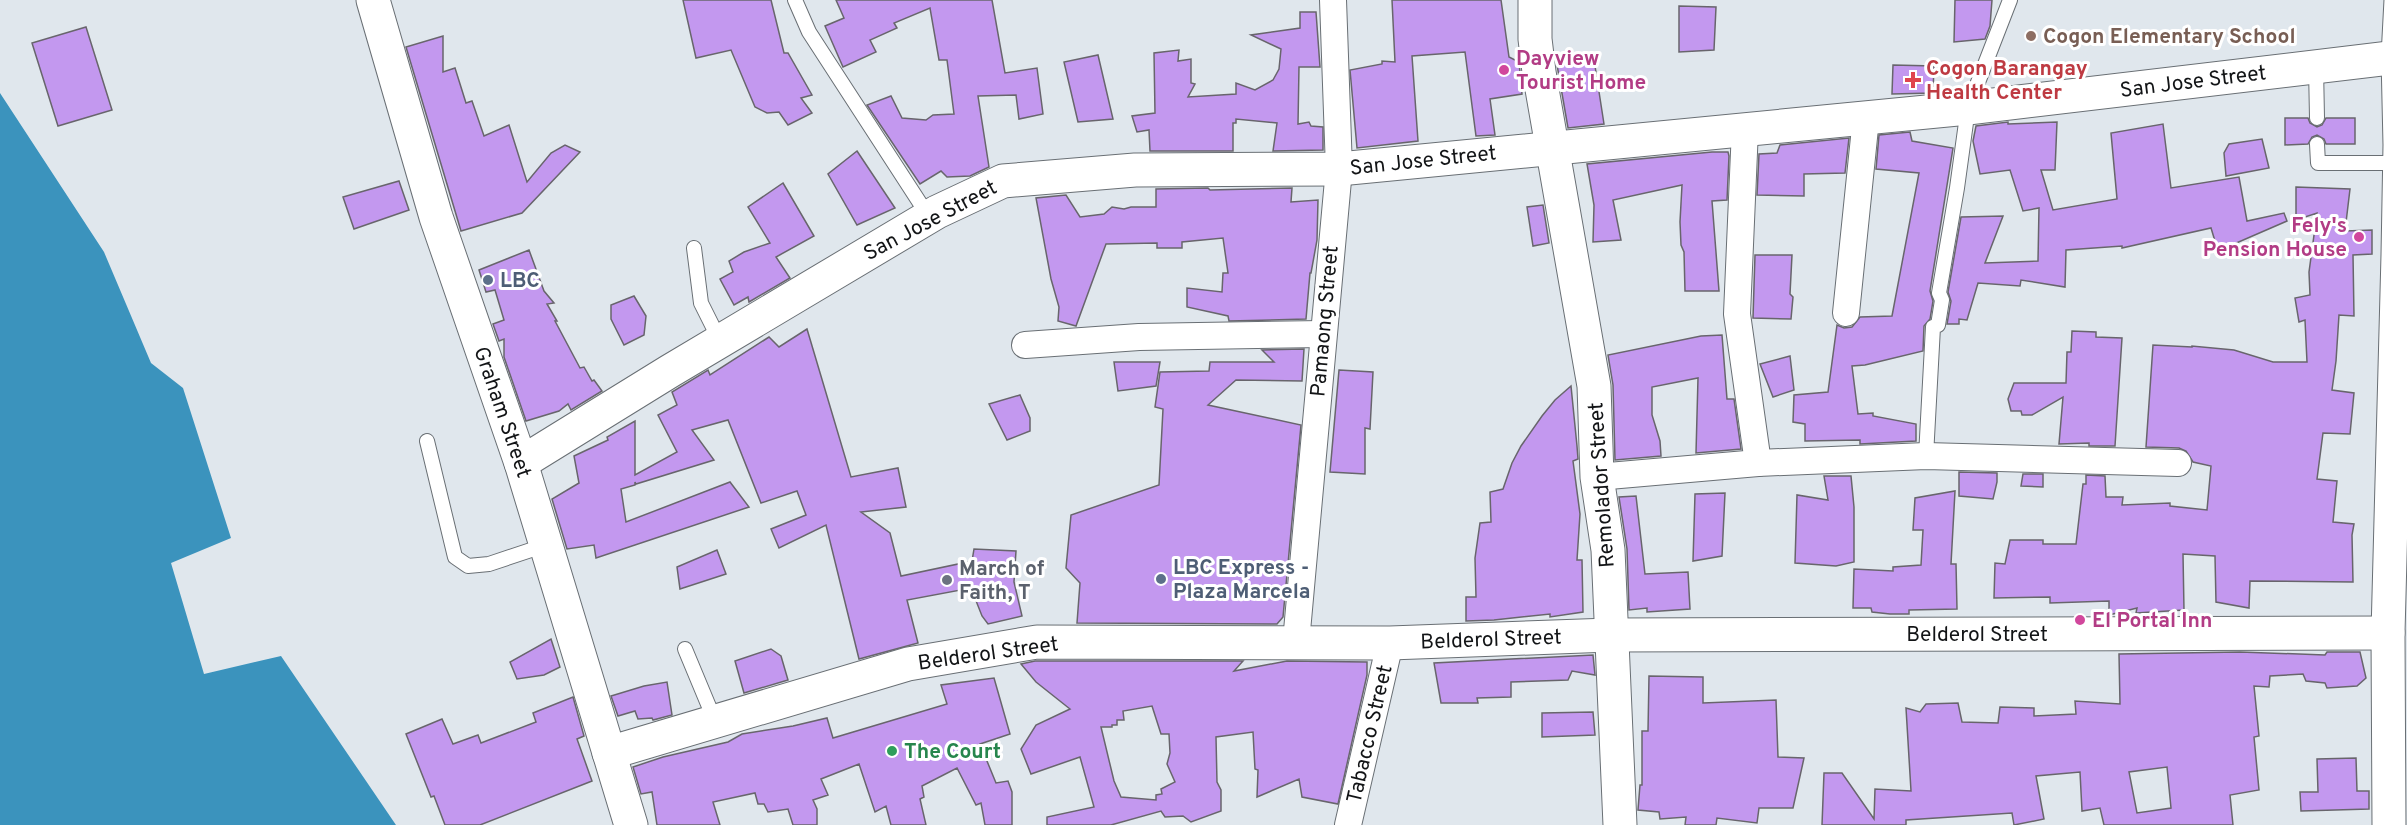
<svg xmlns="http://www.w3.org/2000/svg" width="2407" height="825" font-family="Overpass,sans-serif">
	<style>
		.water { fill: #3b93bd }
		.building { fill: #c398ef; stroke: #68656c; stroke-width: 1.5; fill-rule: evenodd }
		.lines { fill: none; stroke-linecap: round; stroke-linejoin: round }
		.lane-casing { stroke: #696f74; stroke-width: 16 }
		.street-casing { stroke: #696f74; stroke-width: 28 }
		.secondary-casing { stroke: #696f74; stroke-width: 35 }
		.primary-casing { stroke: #696f74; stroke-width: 35 }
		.lane { stroke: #fff; stroke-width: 14 }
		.street { stroke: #fff; stroke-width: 26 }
		.secondary { stroke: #fff; stroke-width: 33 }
		.primary { stroke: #fff; stroke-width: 33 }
		.education-dot { fill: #8d6e63; stroke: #fff; stroke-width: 2 }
		.hotel-dot { fill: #d1479c; stroke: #fff; stroke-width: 2 }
		.health-dot { fill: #e0444e; stroke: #fff; stroke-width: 2 }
		.service-dot { fill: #5c6f8a; stroke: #fff; stroke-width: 2 }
		.worship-dot { fill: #6b7280; stroke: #fff; stroke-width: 2 }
		.leisure-dot { fill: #2e9e5b; stroke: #fff; stroke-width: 2 }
		.labels { text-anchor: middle; stroke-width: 6; stroke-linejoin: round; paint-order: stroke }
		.education-label { font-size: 21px; font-weight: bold; fill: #785e54; stroke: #fff; text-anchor: start }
		.hotel-label { font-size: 21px; font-weight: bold; fill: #b23c85; stroke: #fff; text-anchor: start }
		.health-label { font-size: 21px; font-weight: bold; fill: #be3a42; stroke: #fff; text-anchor: start }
		.street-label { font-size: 21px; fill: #121416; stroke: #fff }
		.service-label { font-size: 21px; font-weight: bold; fill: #4e5e75; stroke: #fff; text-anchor: start }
		.worship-label { font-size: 21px; font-weight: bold; fill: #5b616d; stroke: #fff; text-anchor: start }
		.leisure-label { font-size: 21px; font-weight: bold; fill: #27864d; stroke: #fff; text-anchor: start }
	</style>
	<rect width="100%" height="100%" fill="#e0e7ed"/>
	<!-- water -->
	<path class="water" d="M0 93 104 252 151 363 183 388 231 538 171 563 204 674 281 656 396 825H0Z"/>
	<!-- building -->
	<g class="building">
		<path d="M683 0H771L784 53H788L812 95 801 98 812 113 788 125 779 112 767 113 755 107 731 50 696 58Z"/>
		<path d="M836 0H992L1005 73 1037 68 1043 114 1019 119 1016 95 978 96 989 167 970 176 947 177 941 171 920 184 867 105 891 96 902 118 926 120 933 115 954 114 947 60H939L930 8 894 23 897 28 870 40 876 52 843 67 825 26 844 18Z"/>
		<path d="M1392 0H1501L1509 57 1519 62 1522 94 1490 99 1495 135 1476 136 1465 52 1412 56 1418 141 1357 148 1350 70 1382 64V61L1395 62Z"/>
		<path d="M1955 0H1992L1990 26 1985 39 1954 42Z"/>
		<path d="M1679 6 1716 7 1714 50 1679 52Z"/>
		<path d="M1300 12H1316L1320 67H1299L1298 124 1309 122 1311 126 1323 127V150L1273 151 1277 123 1236 119V123H1233V151H1150L1149 130 1137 132 1132 116 1155 113 1154 53 1179 50 1178 61 1191 59V83L1195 84 1188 97 1236 94V83L1255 90 1273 80 1279 69 1281 49 1251 35 1300 28Z"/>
		<path d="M86 27 112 110 58 126 32 43Z"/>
		<path d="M443 36V72L455 68 466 103 472 101 484 136 509 125 527 182 551 153 565 145 580 152 522 213 461 231 406 47Z"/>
		<path d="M1593 53 1604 124 1568 128 1556 59Z"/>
		<path d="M1098 55 1113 119 1078 122 1064 62Z"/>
		<path d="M1893 65 1934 66 1933 93 1892 94Z"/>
		<path d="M2285 118H2308L2310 123 2317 127 2322 125 2326 118H2355V144H2326L2324 139 2317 135 2312 137 2308 144 2285 145Z"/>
		<path d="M2008 122V124L2057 122 2055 170H2041L2053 210 2117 199 2111 133 2163 124 2171 188 2239 177 2247 221 2284 213 2287 221 2218 251 2211 228 2122 248V246L2066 250 2065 287 2021 280 2020 286 1978 283 1967 320 1959 319V324H1947L1951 301 1948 292 1961 217 2003 216 1985 263 2038 261 2039 208 2023 211 2010 170 1980 174 1973 141 1976 126Z"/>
		<path d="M1910 132 1912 141 1953 148 1930 291 1933 301 1930 319 1924 326 1923 351 1865 365 1852 366 1858 414 1873 413V416L1916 424V441L1860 444V440L1805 441V424L1793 422 1794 395 1828 392 1837 325 1844 328 1852 327 1860 317 1892 316 1919 173 1876 169 1879 135Z"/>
		<path d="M1849 138 1845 173 1804 174V196L1757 195 1759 154 1777 153 1780 145Z"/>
		<path d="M2262 139 2269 168 2226 176 2224 153 2229 144Z"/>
		<path d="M857 151 895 208 857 225 828 174Z"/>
		<path d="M1712 152H1728L1729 156 1727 200 1712 201 1719 291H1685L1684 252 1681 245 1680 222 1682 185 1613 200 1621 240 1593 242 1594 205 1587 164Z"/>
		<path d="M399 181 409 210 354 229 343 197Z"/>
		<path d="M783 183 814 236 776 257 790 278 749 302 748 297 734 305 720 279 733 272 729 261 744 252 770 243 748 207Z"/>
		<path d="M2296 187 2350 189 2345 231 2372 230V254L2353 255 2354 316 2339 315 2336 361 2332 390 2354 393 2350 434 2323 433 2317 479 2337 481 2333 522 2354 524 2352 535 2353 582 2250 581 2249 608 2216 602 2215 556 2183 554 2184 610 2136 613 2137 608 2109 615V601L2050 603V597L1994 598 1995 563 2005 564 2010 540H2043V544H2076L2083 484H2086V475L2105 476 2106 497H2123L2122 505 2170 503V506L2207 510 2211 466 2193 462 2186 451 2179 448 2146 447 2153 345 2192 347V346L2234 350 2273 362H2307L2305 320 2299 322 2295 298 2310 295 2309 272 2317 213 2296 220Z"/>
		<path d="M1208 188 1210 190 1292 188 1291 202 1318 200 1317 240 1311 273H1310L1306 319 1229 321 1228 316 1187 307V288L1222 292 1223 273H1228L1223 238 1182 242V248H1157V243L1106 244 1076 326 1058 321 1059 307 1051 279 1036 198 1066 195 1080 217 1104 214 1112 207 1124 209 1131 207H1156V189Z"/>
		<path d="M1543 205 1549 243 1533 246 1527 207Z"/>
		<path d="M529 250 544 291 554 303 547 304 557 321H555L580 368 584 367 592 381 594 380 602 391 571 410 568 404 559 411 526 421 504 357V339L499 341 493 324 504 320 495 290 486 292 479 270Z"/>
		<path d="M1755 255H1792L1790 294 1793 297 1791 319 1753 318Z"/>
		<path d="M634 296 646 316 644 335 624 345 611 319V305Z"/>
		<path d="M807 329 851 477 898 468 906 507 861 512 890 533 901 576 972 561 974 549 1016 551 1014 582 1022 616 988 624 982 616 971 588 907 600 918 643 859 659 826 525 779 548 771 529 806 515 797 491 761 503 728 420 692 430 714 460 636 484 635 482V485L621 489 626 522 730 482 749 507 596 558 594 545 567 549 552 499 579 483 574 456 608 440 607 437 635 421V475L677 452 658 415 677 405 672 392 708 370 710 375 769 337 779 347Z"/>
		<path d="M2072 331 2096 332V337L2122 338 2115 446H2089V443L2059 444 2063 397 2032 415H2022L2021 411H2011L2008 399 2014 383H2066L2067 352H2071Z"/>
		<path d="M1722 335 1727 399H1734L1741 449 1696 453 1698 378 1652 387V415L1660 441 1661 456 1615 460 1613 385 1608 355 1701 336Z"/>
		<path d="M1304 349 1302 381 1236 380 1208 405 1301 425 1283 617 1277 624 1077 623 1080 583 1066 568 1071 515 1159 485 1163 409 1155 407 1160 372 1209 371 1210 362H1274L1262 350Z"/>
		<path d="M1790 356 1794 390 1773 397 1760 364Z"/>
		<path d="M1114 362H1160L1156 386 1118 391Z"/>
		<path d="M1339 370 1373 372 1370 429 1365 428V474L1330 472Z"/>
		<path d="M1571 386 1577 446 1578 459 1573 461 1580 514 1577 560H1582L1583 612 1550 617V614L1494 620 1466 621V597H1476L1475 558 1480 523 1491 522 1490 492 1503 489 1512 463 1521 446 1542 416 1555 400Z"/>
		<path d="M1020 395 1030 418V431L1007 440 989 404Z"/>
		<path d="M1959 472 1997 473V482L1993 499 1959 496Z"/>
		<path d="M2023 474H2043V487L2021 486Z"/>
		<path d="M1824 476H1851L1854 507V562L1836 566 1795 563 1797 495 1828 500Z"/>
		<path d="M1955 491 1951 564H1956L1957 609 1909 610V614H1890L1872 612 1871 608H1853L1854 569 1893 571V567L1921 565 1923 530H1913L1915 498Z"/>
		<path d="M1725 493 1722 556 1693 561 1695 494Z"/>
		<path d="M1636 496 1645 574 1688 572 1690 609 1647 612V608L1629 610 1627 549 1619 497Z"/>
		<path d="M717 550 726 574 680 589 677 567Z"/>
		<path d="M551 639 560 667 544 675 517 679 510 662Z"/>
		<path d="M771 649 781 656 788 680 744 693 735 661Z"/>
		<path d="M2240 652 2325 655 2327 652H2360L2366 678 2357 686 2327 688 2325 683 2306 681 2303 674 2270 676 2269 687 2254 686 2259 736 2254 737 2259 790 2230 795 2233 825H2104L2100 808 2082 811 2080 772 2036 776 2044 819 2014 825 2012 813 1906 820V825H1822L1824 773H1842L1874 819 1875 789 1911 791 1906 708 1920 712 1926 704 1958 703 1962 722 1998 723 2000 707 2034 708V716L2076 714 2075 701 2120 704 2119 654ZM2167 767 2171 808 2137 813 2129 772Z"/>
		<path d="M1593 655 1595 675 1572 671 1568 680 1511 682V697L1477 698 1478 703H1441L1434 663Z"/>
		<path d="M1035 661H1243L1234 671 1287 661 1367 662V675L1338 804 1302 797 1299 779 1257 797 1258 770 1255 769 1253 732 1216 737 1217 782 1221 790V811L1191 822 1183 816 1165 817 1161 811 1111 825H1047V817L1094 807 1080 757 1031 774 1021 749 1036 725 1070 709 1036 682 1021 664ZM1152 706 1161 734H1169L1170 753 1167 764 1175 782 1161 789 1162 794 1156 795V800L1121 797 1114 781 1101 727H1112V725H1117V720H1124L1123 711Z"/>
		<path d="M1649 676 1703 677V703L1776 700 1778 757 1804 758 1793 808H1759L1757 823 1717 818 1716 825H1685L1686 817 1660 819 1659 812 1638 810 1640 785H1642V731H1648Z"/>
		<path d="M994 678 1010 734 980 744 996 783 1008 781 1012 792V825H985L981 803 976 805 957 768 922 786 924 797 920 799 926 825H891L886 806 875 812 859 764 821 779 828 795 813 800 817 809V825H793L788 809 768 812 764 804H758L755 793 713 802 720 825H657L652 792 641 794 633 767 663 757 728 742 742 734 793 726 827 718 833 738 947 704 941 685Z"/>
		<path d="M667 682 672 715 653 720 652 718 638 719 635 711 618 716 611 696 644 686Z"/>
		<path d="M573 697 584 736 577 739 592 781 480 825H445L434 796 431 797 406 734 442 719 453 744 478 735 481 743 536 722 533 713Z"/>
		<path d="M1593 712 1595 735 1542 737V713Z"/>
		<path d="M2356 758 2357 791H2369V809L2301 811 2300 792H2318L2317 759Z"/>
	</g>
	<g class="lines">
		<!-- lane casing -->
		<g class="lane-casing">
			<g id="lane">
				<path d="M795 0 809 32 929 217"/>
				<path d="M2316 67 2317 118"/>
				<path d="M2317 144 2318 163H2399"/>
				<path d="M694 248 701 303 720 341"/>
				<path d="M427 441 455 557 468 566 489 564 546 545"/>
				<path d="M1926 456 1933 327 1938 325 1942 300 1939 293 1957 188 1968 108 2010 0"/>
				<path d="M685 649 715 721"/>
			</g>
		</g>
		<!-- street casing -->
		<g class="street-casing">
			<g id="street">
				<path d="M1745 129 1737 314 1758 463"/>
				<path d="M1846 313 1866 118"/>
				<path d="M1025 345 1139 337 1323 334"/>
				<path d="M1597 477 1758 463 1926 456 2178 463"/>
				<path d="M1296 642 1339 169 1333 0"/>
				<path d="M1348 825 1390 643"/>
			</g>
		</g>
		<!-- secondary casing -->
		<g class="secondary-casing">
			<g id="secondary">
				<path d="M373 0 436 217 521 463 631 825"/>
				<path d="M1535 0V39L1539 72 1594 386 1597 477 1608 550 1620 825"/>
				<path d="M521 463 670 371 937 212 1003 181 1135 170 1339 169 1968 108 2398 57"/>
				<path d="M609 753 908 664 1037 642 1390 643 1610 635 2388 633"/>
			</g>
		</g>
		<!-- primary casing -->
		<g class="primary-casing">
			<path id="primary" d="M2389 825 2388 633 2398 255 2400 145 2398 57 2401 0"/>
		</g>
		<!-- lane -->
		<use href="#lane" class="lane"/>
		<!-- street -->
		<use href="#street" class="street"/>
		<!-- secondary -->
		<use href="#secondary" class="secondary"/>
		<!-- primary -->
		<use href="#primary" class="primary"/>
	</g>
	<!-- markers -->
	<circle class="education-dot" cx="2031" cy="36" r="6"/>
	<g class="hotel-dot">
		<circle cx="1504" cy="70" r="6"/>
		<circle cx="2359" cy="237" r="6"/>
		<circle cx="2080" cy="620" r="6"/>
	</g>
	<path class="health-dot" d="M1910 71h6v6h6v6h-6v6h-6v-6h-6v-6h6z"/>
	<g class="service-dot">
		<circle cx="488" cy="280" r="6"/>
		<circle cx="1161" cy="579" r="6"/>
	</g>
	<circle class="worship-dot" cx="947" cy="580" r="6"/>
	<circle class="leisure-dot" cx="892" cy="751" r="6"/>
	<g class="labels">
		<!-- education labels -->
		<g class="education-label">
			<text x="2043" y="43">Cogon Elementary School</text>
		</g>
		<!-- hotel labels -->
		<g class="hotel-label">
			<text x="1516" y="65">Dayview<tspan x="1516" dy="24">Tourist Home</tspan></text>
			<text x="2347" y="232" text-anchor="end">Fely's<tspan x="2347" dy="24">Pension House</tspan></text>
			<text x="2092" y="627">El Portal Inn</text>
		</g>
		<!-- health labels -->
		<g class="health-label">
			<text x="1926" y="75">Cogon Barangay<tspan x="1926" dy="24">Health Center</tspan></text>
		</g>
		<!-- street labels -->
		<g class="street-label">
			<text transform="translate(2193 81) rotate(-7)" y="7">San Jose Street</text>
			<text transform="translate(1423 160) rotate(-6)" y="7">San Jose Street</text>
			<text transform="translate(930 220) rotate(-28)" y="7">San Jose Street</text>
			<text transform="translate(1324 321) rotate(-85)" y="7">Pamaong Street</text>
			<text transform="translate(503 412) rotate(71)" y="7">Graham Street</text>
			<text transform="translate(1601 485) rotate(-94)" y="7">Remolador Street</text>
			<text x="1977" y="641">Belderol Street</text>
			<text transform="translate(1491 639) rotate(-2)" y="7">Belderol Street</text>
			<text transform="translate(988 653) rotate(-8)" y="7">Belderol Street</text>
			<text transform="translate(1369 734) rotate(-77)" y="7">Tabacco Street</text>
		</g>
		<!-- service labels -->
		<g class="service-label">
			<text x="500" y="287">LBC</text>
			<text x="1173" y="574">LBC Express -<tspan x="1173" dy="24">Plaza Marcela</tspan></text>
		</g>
		<!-- worship labels -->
		<g class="worship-label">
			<text x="959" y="575">March of<tspan x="959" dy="24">Faith, T</tspan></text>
		</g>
		<!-- leisure labels -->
		<g class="leisure-label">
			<text x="904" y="758">The Court</text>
		</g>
	</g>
</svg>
